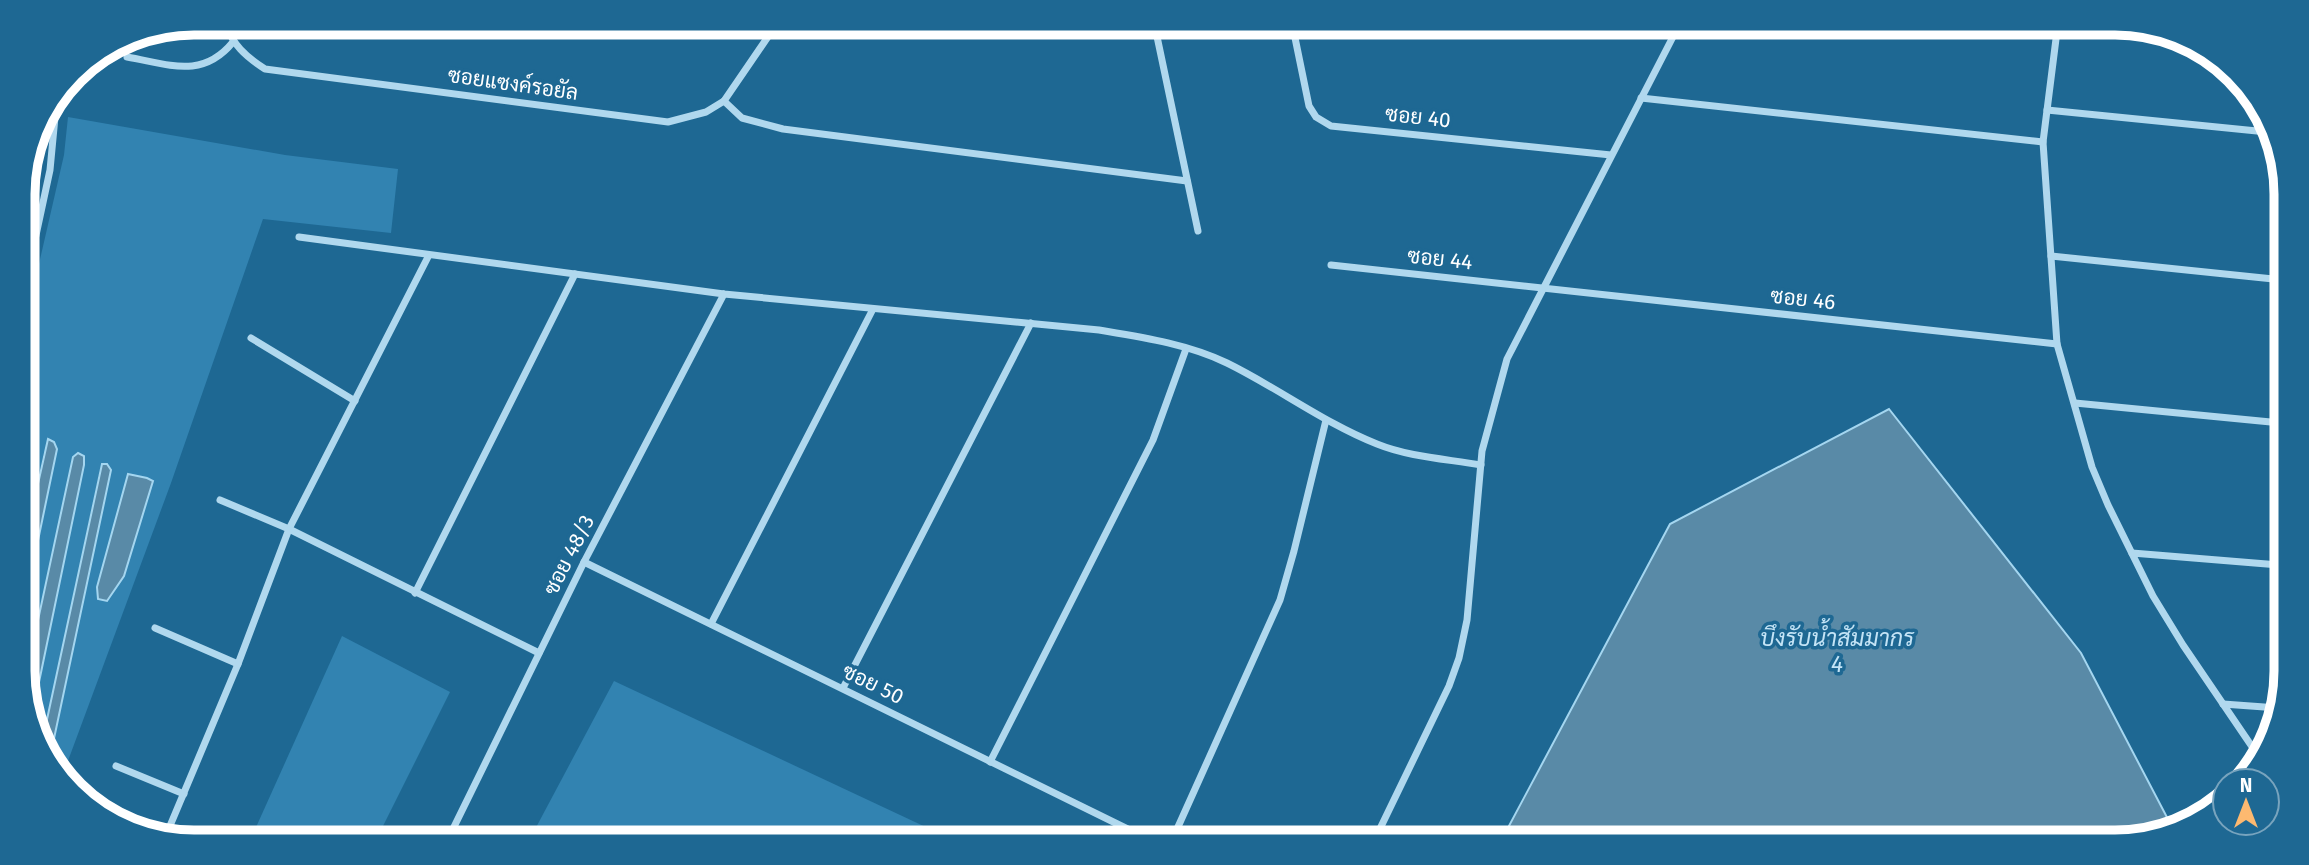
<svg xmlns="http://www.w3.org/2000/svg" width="2309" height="865" font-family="'Fira Sans',Sarabun,sans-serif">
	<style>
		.green { fill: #3283b1; fill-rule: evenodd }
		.water { fill: #598aa7; stroke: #a4d6f0; stroke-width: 2 }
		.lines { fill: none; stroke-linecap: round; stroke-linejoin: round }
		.minor { stroke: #b0d8ee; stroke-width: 7 }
		.labels { text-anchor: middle; stroke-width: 7; stroke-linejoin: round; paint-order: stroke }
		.street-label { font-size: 21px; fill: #fff; stroke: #1e6893 }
		.water-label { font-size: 23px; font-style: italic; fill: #c4e4f6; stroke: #1e6893 }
		.rim { fill: none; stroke: #fff; stroke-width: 9 }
	</style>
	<rect width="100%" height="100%" fill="#1e6893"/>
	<!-- green -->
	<g class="green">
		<path d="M68 117 285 155 398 169 391 233 263 219 171 483 62 777 47 748H52L57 725 101 465 43 739 32 716 84 465 73 457 26 676 25 603 57 449 44 452 25 542V467L31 438 25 433 24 329 64 155ZM128 474 147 478 98 599V587Z"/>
		<path d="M342 636 450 692 379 834H253Z"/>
		<path d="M614 681 947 837 532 835Z"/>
	</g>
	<!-- water -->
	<g class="water">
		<path d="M1889 409 2081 653 2171 825 2126 842 1502 839 1670 524Z"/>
		<path d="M48 439 54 442 57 449 25 603V542Z"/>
		<path d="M78 453 84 456V465L32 716 26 704V676L73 457Z"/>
		<path d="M102 464H107L111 470 52 748H47L43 738Z"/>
		<path d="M128 474 147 478 153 481 124 576 107 601 98 599 97 587Z"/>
	</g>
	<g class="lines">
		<!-- minor -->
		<g class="minor">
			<path d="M225 23C233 45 245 56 265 69L668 122 706 112 724 101 776 25"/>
			<path d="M1118 27 1156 31"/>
			<path d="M1155 27 1198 231"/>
			<path d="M1293 28 1309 106 1316 117 1331 126 1611 155"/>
			<path d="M2057 31 2043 142 2057 344 2092 467 2108 505 2153 596 2183 645 2257 754"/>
			<path d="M127 57C168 64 202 80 233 42"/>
			<path d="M1641 98 2043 142"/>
			<path d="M724 101 742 118 783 129 1187 181"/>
			<path d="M2047 110 2267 132"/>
			<path d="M299 237 724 294 1099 330C1141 337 1188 344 1227 363 1278 388 1324 423 1377 444 1409 457 1447 459 1481 465"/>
			<path d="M2051 256 2283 280"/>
			<path d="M1331 265 2057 344"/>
			<path d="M24 291 50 170 57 96"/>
			<path d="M251 338 355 401"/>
			<path d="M2075 403 2281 423"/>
			<path d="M220 500 289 529 539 653"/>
			<path d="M2132 553 2279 565"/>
			<path d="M584 562 1146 838"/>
			<path d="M415 593 575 274"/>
			<path d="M711 624 873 309"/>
			<path d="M155 628 238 664"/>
			<path d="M843 688 1031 323"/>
			<path d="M2223 704 2278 708"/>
			<path d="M990 762 1153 440 1186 349"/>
			<path d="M116 766 184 794"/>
			<path d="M167 833 238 664 289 529 429 255"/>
			<path d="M450 835 584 562 724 294"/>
			<path d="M1173 838 1280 600 1294 551 1326 420"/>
			<path d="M1375 839 1449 686 1459 658 1467 620 1482 451 1507 359 1677 29"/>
		</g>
	</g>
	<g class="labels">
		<!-- street labels -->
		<g class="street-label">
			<text transform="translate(513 84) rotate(8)" y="7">ซอยแซงค์รอยัล</text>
			<text transform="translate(1418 117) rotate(6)" y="7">ซอย 40</text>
			<text transform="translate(1440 259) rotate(6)" y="7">ซอย 44</text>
			<text transform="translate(1803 299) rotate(6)" y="7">ซอย 46</text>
			<text transform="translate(569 555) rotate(-63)" y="7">ซอย 48/3</text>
			<text transform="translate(873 684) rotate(26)" y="7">ซอย 50</text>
		</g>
		<!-- water labels -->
		<g class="water-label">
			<text x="1837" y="646">บึงรับน้ำสัมมากร<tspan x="1837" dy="26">4</tspan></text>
		</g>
	</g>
	<!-- crop -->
	<path d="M0 0H2309V865H0ZM194 35H2115A159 159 0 0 1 2274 194V671A159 159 0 0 1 2115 830H194A159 159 0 0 1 35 671V194A159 159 0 0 1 194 35Z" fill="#1e6893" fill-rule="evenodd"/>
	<path class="rim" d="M194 35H2115A159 159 0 0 1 2274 194V671A159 159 0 0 1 2115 830H194A159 159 0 0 1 35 671V194A159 159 0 0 1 194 35Z"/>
	<!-- north arrow -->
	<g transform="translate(2246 802)"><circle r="33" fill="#1e6893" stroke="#78a4be" stroke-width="2"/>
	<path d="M0-5L12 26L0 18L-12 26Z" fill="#fdb970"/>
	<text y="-10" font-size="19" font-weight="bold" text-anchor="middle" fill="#ffffff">N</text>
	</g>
</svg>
